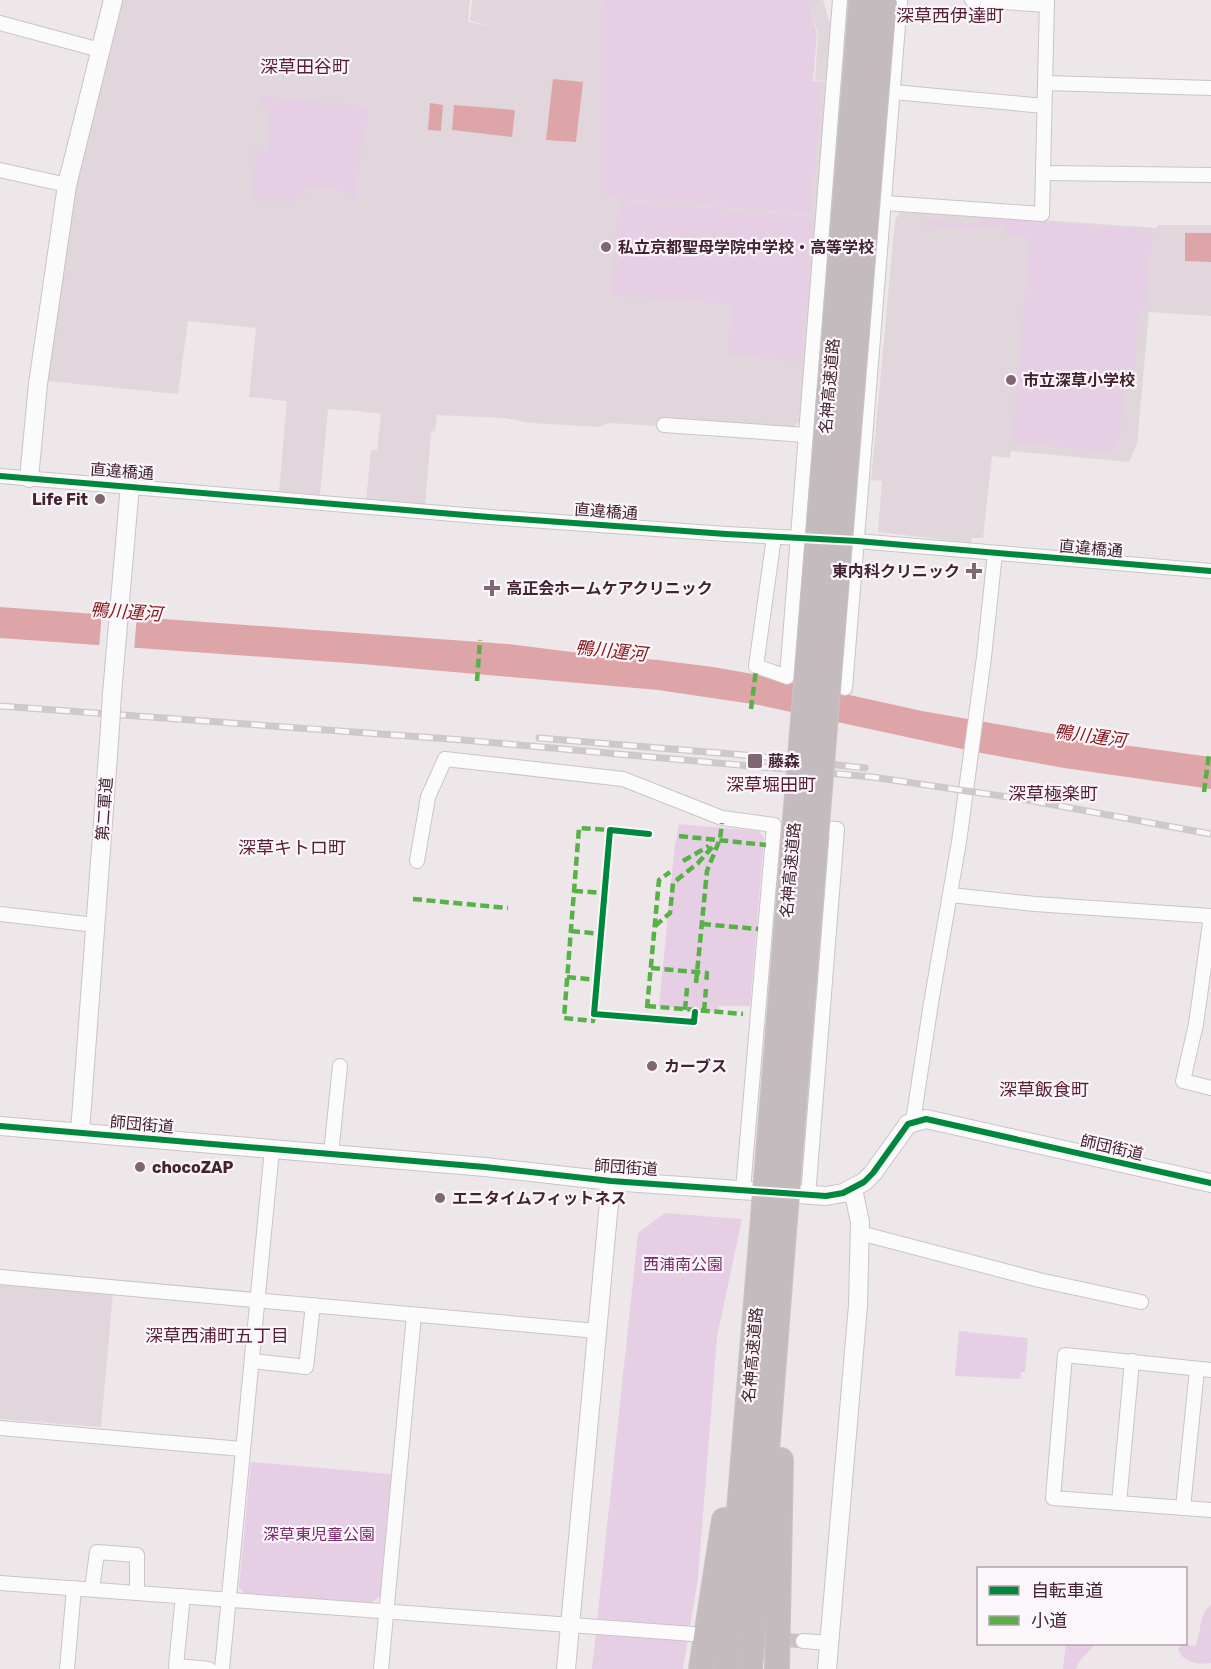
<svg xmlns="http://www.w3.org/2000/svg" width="1211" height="1669" font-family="Rubik,'Noto Sans JP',sans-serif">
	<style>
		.built { fill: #e1d6dc }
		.green { fill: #e6cfe4 }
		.water { fill: #dea5a9 }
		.pier { fill: #ede7ea }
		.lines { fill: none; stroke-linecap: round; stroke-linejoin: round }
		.street-tunnel { stroke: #cbc0c5; stroke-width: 14; stroke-dasharray: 14 7; stroke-linecap: butt }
		.street-casing { stroke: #cac4c8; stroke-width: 16 }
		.secondary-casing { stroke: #cbc2c7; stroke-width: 20 }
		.highway-casing { stroke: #ccc2c7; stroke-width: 26 }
		.street { stroke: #fcfbfc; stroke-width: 14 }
		.secondary { stroke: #fcfbfc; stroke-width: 18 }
		.highway { stroke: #c4bbbf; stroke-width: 24 }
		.rail-casing { stroke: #cdc8ca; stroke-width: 7 }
		.rail { stroke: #fbf6f9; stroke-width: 4.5; stroke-dasharray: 14; stroke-linecap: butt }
		.secondary-bridge-casing { stroke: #cbc2c7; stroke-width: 20; stroke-linecap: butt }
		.highway-bridge-casing { stroke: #ccc2c7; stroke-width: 26; stroke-linecap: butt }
		.secondary-bridge { stroke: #fcfbfc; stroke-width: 18 }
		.highway-bridge { stroke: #c4bbbf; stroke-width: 24 }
		.quiet { stroke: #57b146; stroke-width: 4.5; stroke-dasharray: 9 4.5; stroke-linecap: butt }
		.cycleway-casing { stroke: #fbf6f9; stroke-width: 10 }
		.cycleway { stroke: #00873e; stroke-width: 6 }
		.poi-dot { fill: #7e6772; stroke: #fbf6f9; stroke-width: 2 }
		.labels { text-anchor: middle; stroke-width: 4.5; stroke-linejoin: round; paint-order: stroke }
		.poi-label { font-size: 16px; font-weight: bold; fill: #432231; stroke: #fbf6f9; text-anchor: start }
		.street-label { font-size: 16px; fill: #432231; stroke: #fbf6f9 }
		.park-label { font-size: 16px; fill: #7d286d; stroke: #fbf6f9 }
		.neighbourhood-label { font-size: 18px; fill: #571c36; stroke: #fbf6f9 }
		.water-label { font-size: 18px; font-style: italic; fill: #84161a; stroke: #fbf6f9 }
	</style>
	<rect width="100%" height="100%" fill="#ede7ea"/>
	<!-- built -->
	<g class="built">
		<path d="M122 0H470L468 22 493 26 470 21 472 0H823L831 28 826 81 815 80 818 34 811 8 817 34 813 81 826 82 801 420 789 431 659 420 657 426 609 423 599 427 531 423 504 418 437 415 435 431 431 432 425 505 366 500 371 450H377L381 414 357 411 328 409 320 495 279 492 287 401 249 397 256 328 188 321 178 394 48 381 75 190Z"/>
		<path d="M901 210 1157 228 1158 225H1211V316L1149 312 1137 444 1129 462 1011 451 1010 458 992 456 983 538H972L971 543 878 532 882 481 871 480 895 220Z"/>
		<path d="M0 1281 113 1292 101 1427 0 1419Z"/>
	</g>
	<!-- green -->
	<g class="green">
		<path d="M606 0H808L816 34 813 82 822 83 811 214 603 197 601 186V4H605Z"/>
		<path d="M260 96 368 107 365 138 361 144 357 198H353L348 191 309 188 295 201 252 200 256 151H267L270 107 258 105Z"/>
		<path d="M619 201 814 217 801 361 728 355 731 304 611 295Z"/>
		<path d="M979 217 1153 230 1145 306 1138 314 1134 383H1125L1119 440 1109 452 1012 442 1030 237 1005 234 1004 227 981 226 980 230 925 225 926 221 977 224Z"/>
		<path d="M679 824 759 831 764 838 750 1006H719L718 1012 659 1006 674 851Z"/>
		<path d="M665 1213 742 1219 717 1337 698 1578 683 1669H592L638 1233Z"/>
		<path d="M959 1331 1028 1338 1025 1372H1021L1020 1379 955 1376Z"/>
		<path d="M251 1462 391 1474 380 1596 370 1604 246 1596 239 1587Z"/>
		<path d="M1211 1605V1663C1198 1665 1183 1663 1178 1649L1182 1644 1195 1646C1203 1632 1197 1615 1211 1605Z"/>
		<path d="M1066 1644H1095C1089 1653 1079 1658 1076 1669H1063Z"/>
	</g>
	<!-- water -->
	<g class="water">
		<path d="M553 79 583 82 576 142 546 140Z"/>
		<path d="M430 103 443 105 441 131 428 130Z"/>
		<path d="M454 105 515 110 512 137 452 130Z"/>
		<path d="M1185 233H1211V262L1185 261Z"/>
		<path d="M0 607 507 644 580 653 658 660 713 667 764 676 922 711 1094 741 1211 757V789L1064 768 976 752 759 705 658 690 362 664 0 638Z"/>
	</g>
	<!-- pier -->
	<path class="pier" d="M102 612 137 615 134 651 99 648Z"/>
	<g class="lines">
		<!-- street-tunnel -->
		<path class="street-tunnel" d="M746 1638 803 1641"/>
		<!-- street casing -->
		<g class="street-casing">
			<g id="street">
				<path d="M972 0 1047 5"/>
				<path d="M0 23 100 50"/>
				<path d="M1045 83 1211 88"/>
				<path d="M893 92 1044 106"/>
				<path d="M0 170 67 185"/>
				<path d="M1043 173 1211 175"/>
				<path d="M885 203 1042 214 1047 0"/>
				<path d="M664 425 806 435"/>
				<path d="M0 476 489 517 726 534 857 541 1211 571"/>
				<path d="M774 537 756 666 787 677 840 0"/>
				<path d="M845 688 900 0"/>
				<path d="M417 861 428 797 445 759 623 779 722 818 774 825 743 1190"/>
				<path d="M951 895 1035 904 1211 916"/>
				<path d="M0 914 95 925"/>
				<path d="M1211 916 1196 1024 1183 1081 1211 1088"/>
				<path d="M913 1121 931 1003 959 842 984 657 995 553"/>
				<path d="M331 1154 340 1066"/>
				<path d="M808 1196 837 829 812 828"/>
				<path d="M860 1233 1039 1280 1141 1302"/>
				<path d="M0 1277 597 1331"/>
				<path d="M253 1361 306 1367 313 1305"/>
				<path d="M1211 1370 1065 1355 1053 1498 1211 1510"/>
				<path d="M0 1428 242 1449"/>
				<path d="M1119 1503 1132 1361"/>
				<path d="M1183 1508 1197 1369"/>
				<path d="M0 1583 693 1634"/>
				<path d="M92 1589 97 1552 137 1555V1593"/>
				<path d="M183 1596 176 1666 209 1669"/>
				<path d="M803 1641 829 1643"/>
				<path d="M67 1669 74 1588"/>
				<path d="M222 1669C238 1495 257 1322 272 1149"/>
				<path d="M381 1669 414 1315"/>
			</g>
		</g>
		<!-- secondary casing -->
		<g class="secondary-casing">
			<g id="secondary">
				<path d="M29 478 38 384 67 185 113 0"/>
				<path d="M112 694 130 485"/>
				<path d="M0 1126 485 1167 611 1181 826 1196 843 1193 864 1182 873 1173 908 1124 926 1119 1211 1183"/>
				<path d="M80 1132 110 728"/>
				<path d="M566 1669 611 1181"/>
				<path d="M827 1669 858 1305 860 1222 853 1189"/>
			</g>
		</g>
		<!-- highway casing -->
		<g class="highway-casing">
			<g id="highway">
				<path d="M701 1669 724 1520"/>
				<path d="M726 1669 763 1217"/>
				<path d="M750 1669 785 1219"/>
				<path d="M777 1669 781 1460"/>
			</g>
		</g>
		<!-- street -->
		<use href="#street" class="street"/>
		<!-- secondary -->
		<use href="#secondary" class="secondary"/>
		<!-- highway -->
		<use href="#highway" class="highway"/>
		<!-- rail casing -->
		<g class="rail-casing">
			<g id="rail">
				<path d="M0 706 463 740 872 777 1022 799 1211 834"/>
				<path d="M539 738 756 756 865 768"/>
			</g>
		</g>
		<!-- rail -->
		<use href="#rail" class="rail"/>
		<!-- secondary-bridge casing -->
		<g class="secondary-bridge-casing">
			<path id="secondary-bridge" d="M110 728 112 694"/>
		</g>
		<!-- highway-bridge casing -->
		<g class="highway-bridge-casing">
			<g id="highway-bridge">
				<path d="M763 1217 861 0"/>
				<path d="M785 1219 884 0"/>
			</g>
		</g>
		<!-- secondary-bridge -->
		<use href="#secondary-bridge" class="secondary-bridge"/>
		<!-- highway-bridge -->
		<use href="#highway-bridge" class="highway-bridge"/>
		<!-- quiet -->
		<g class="quiet">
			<path d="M477 681 480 640"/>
			<path d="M751 709 756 670"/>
			<path d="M1204 792 1209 754"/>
			<path d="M679 836 766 845"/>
			<path d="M683 861 709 846"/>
			<path d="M574 891 605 893"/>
			<path d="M413 899 508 908"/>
			<path d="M702 924 758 929"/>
			<path d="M655 926 670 913 673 883 698 863 714 845"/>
			<path d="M571 931 601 934"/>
			<path d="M651 968 707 973 706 984"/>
			<path d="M567 977 597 980"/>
			<path d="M696 983 707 871 720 839 722 823"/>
			<path d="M647 1006 743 1014"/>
			<path d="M647 1008 659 880 670 872"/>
			<path d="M685 1010 687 988"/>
			<path d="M704 1011 706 989"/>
			<path d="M594 1014 593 1021 564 1018 579 828 610 830"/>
		</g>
		<!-- cycleway casing -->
		<g class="cycleway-casing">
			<g id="cycleway">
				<path d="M0 476 489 517 726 534 857 541 1211 571"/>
				<path d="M649 834 610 830 594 1014 694 1022 695 1012"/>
				<path d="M0 1126 485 1167 611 1181 826 1196 843 1193 864 1182 873 1173 908 1124 926 1119 1211 1183"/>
			</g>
		</g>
		<!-- cycleway -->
		<use href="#cycleway" class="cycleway"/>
	</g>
	<!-- markers -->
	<g class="poi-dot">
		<circle cx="606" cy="247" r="6"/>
		<circle cx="1011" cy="380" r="6"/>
		<circle cx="100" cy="499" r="6"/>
		<path d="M971 562h6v6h6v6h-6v6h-6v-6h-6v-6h6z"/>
		<path d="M489 579h6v6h6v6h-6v6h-6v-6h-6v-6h6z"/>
		<rect x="747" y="753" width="16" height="16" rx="3"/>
		<circle cx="652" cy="1066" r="6"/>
		<circle cx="140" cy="1167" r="6"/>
		<circle cx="440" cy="1198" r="6"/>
	</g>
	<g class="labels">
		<!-- poi labels -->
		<g class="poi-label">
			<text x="618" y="253">私立京都聖母学院中学校・高等学校</text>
			<text x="1023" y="386">市立深草小学校</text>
			<text x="88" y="505" text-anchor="end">Life Fit</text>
			<text x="960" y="577" text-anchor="end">東内科クリニック</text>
			<text x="506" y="594">高正会ホームケアクリニック</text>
			<text x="768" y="767">藤森</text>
			<text x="664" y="1072">カーブス</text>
			<text x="152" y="1173">chocoZAP</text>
			<text x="452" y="1204">エニタイムフィットネス</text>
		</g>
		<!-- street labels -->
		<g class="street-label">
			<text transform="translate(829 386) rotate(-85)" y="6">名神高速道路</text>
			<text transform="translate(122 471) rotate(4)" y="6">直違橋通</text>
			<text transform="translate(606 511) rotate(4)" y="6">直違橋通</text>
			<text transform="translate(1091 548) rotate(5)" y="6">直違橋通</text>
			<text transform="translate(104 809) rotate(-86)" y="6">第二軍道</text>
			<text transform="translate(790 870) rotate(-85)" y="6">名神高速道路</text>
			<text transform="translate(142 1124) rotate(5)" y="6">師団街道</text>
			<text transform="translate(1112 1147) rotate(13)" y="6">師団街道</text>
			<text transform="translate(626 1167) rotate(4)" y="6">師団街道</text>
			<text transform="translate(752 1355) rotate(-85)" y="6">名神高速道路</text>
		</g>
		<!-- park labels -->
		<g class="park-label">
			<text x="683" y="1270">西浦南公園</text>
			<text x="319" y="1540">深草東児童公園</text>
		</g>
		<!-- neighbourhood labels -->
		<g class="neighbourhood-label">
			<text x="950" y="22">深草西伊達町</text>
			<text x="305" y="73">深草田谷町</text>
			<text x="771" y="791">深草堀田町</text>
			<text x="1053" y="800">深草極楽町</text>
			<text x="292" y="854">深草キトロ町</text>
			<text x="1044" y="1096">深草飯食町</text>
			<text x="217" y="1342">深草西浦町五丁目</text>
		</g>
		<!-- water labels -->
		<g class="water-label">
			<text transform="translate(126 612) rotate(4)" y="6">鴨川運河</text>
			<text transform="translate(611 651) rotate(6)" y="6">鴨川運河</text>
			<text transform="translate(1090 736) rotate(8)" y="6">鴨川運河</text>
		</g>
	</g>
	<!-- legend -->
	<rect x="977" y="1567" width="210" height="78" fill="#fbf6f9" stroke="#b1a1a9" stroke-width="1.5"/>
	<rect x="989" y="1586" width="30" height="9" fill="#00873e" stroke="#b1a1a9" stroke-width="1.5"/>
	<text x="1031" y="1597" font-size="18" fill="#432231">自転車道</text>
	<rect x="989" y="1616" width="30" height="9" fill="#57b146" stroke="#b1a1a9" stroke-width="1.5"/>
	<text x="1031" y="1627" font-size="18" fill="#432231">小道</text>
</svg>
